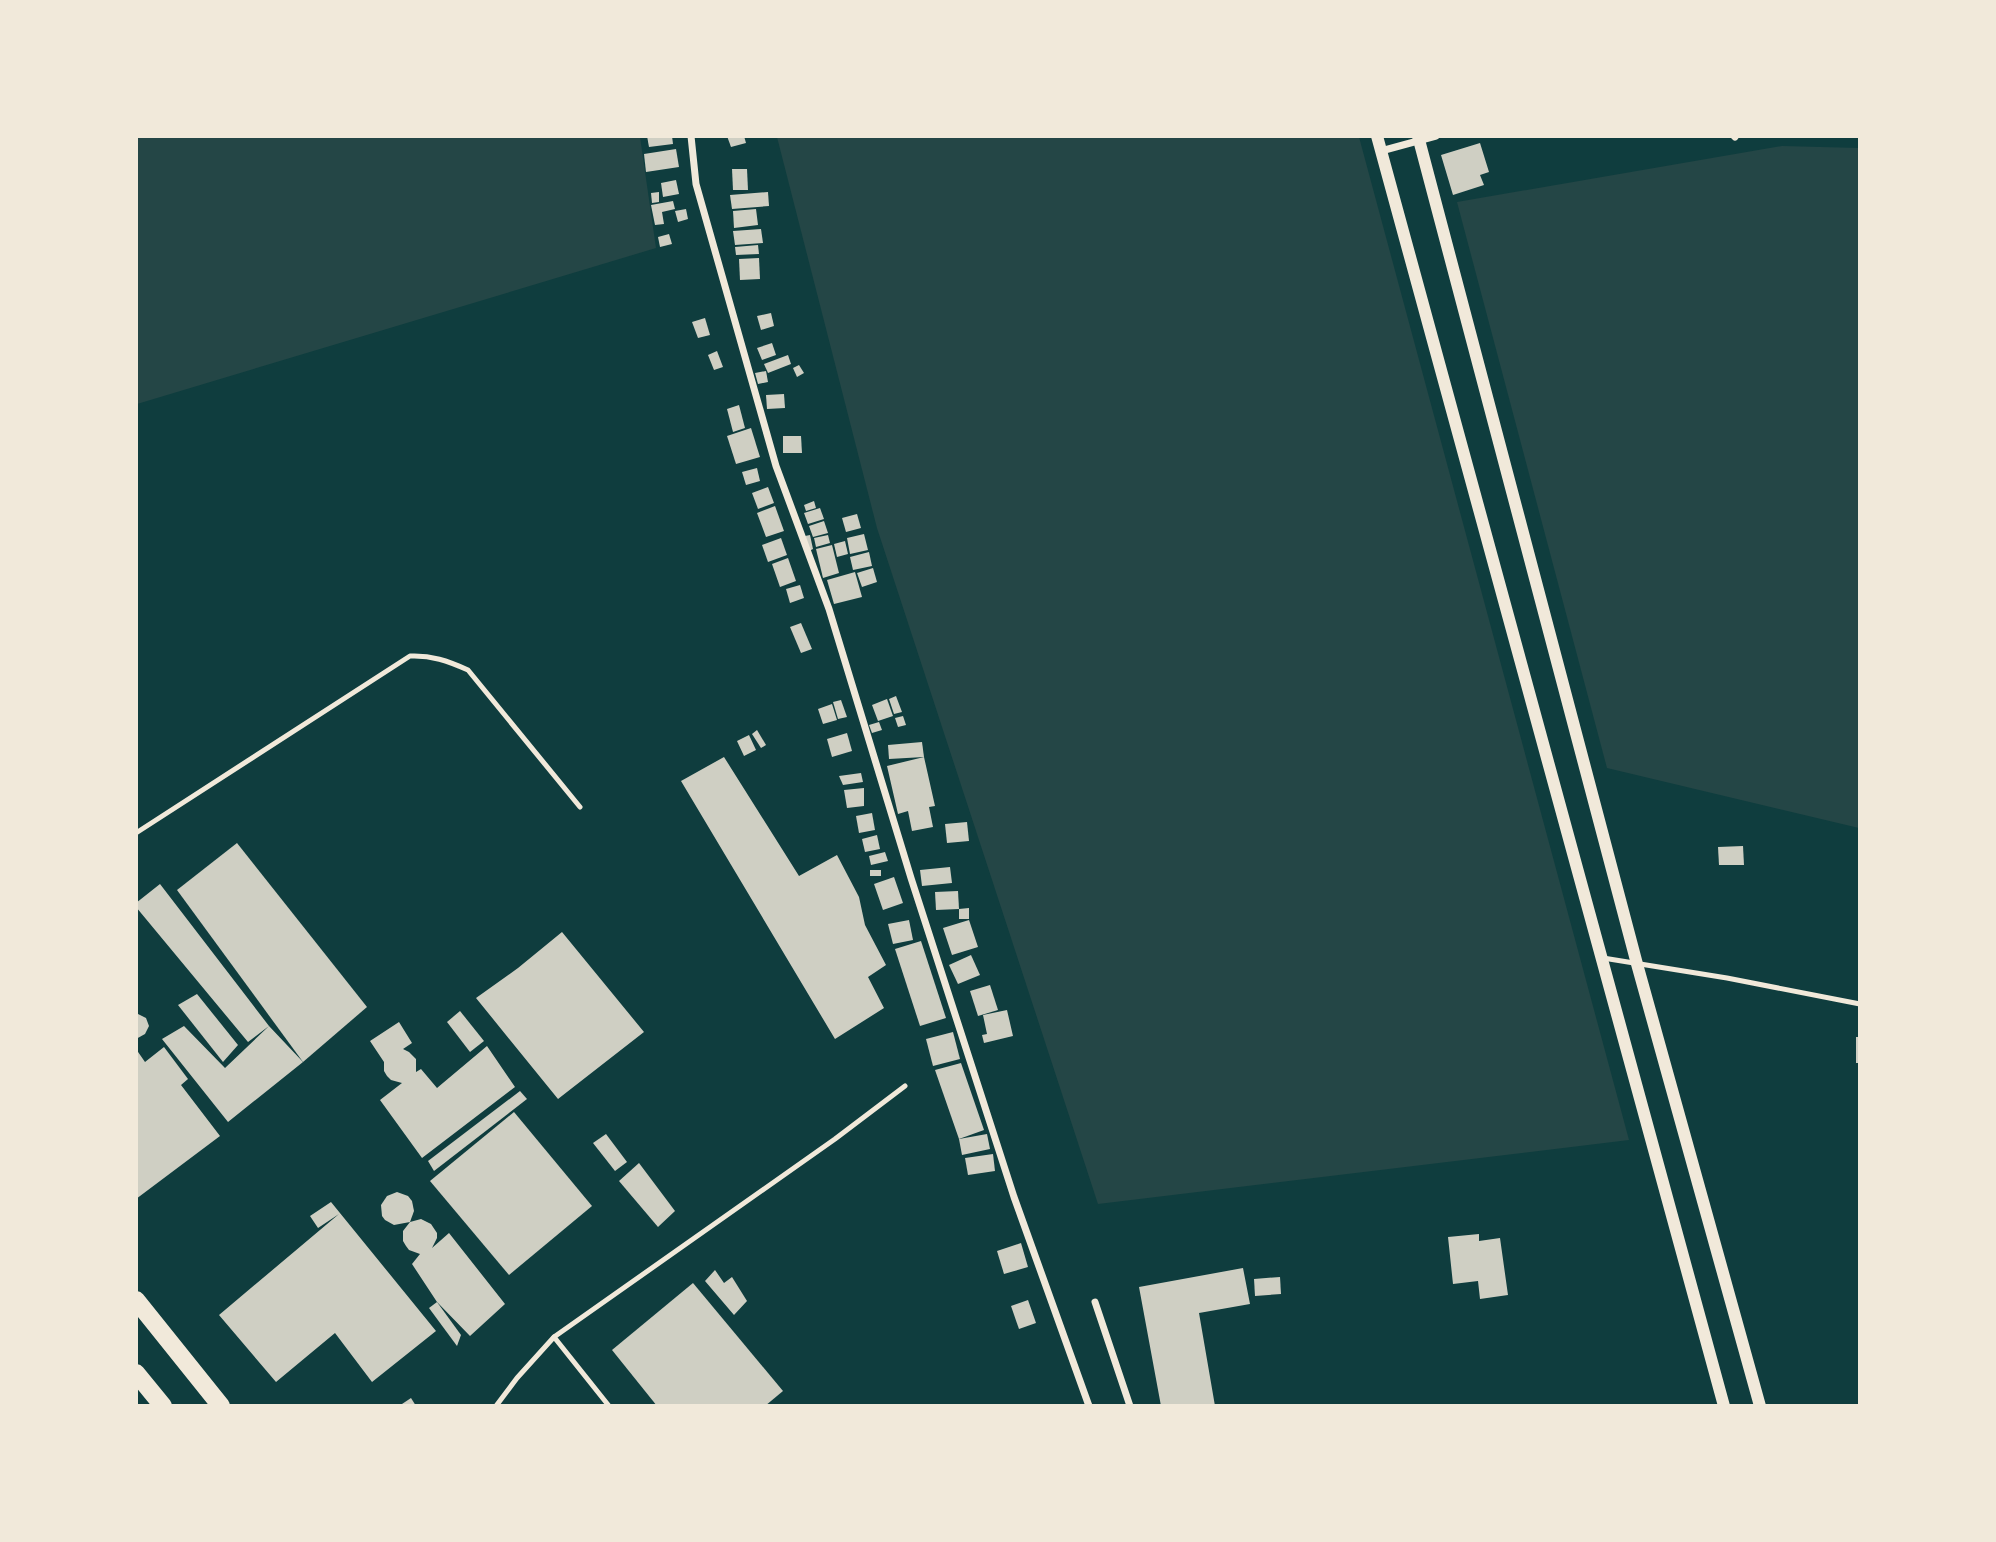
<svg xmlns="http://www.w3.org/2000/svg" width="1996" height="1542" font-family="'Libre Baskerville',serif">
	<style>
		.green { fill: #244646 }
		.building { fill: #cfcfc3 }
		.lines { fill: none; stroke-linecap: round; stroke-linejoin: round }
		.service { stroke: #f1e9da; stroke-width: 5 }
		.minor { stroke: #f1e9da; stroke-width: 7 }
		.tertiary { stroke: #f1e9da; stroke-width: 12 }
		.trunk { stroke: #f1e9da; stroke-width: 18 }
	</style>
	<rect width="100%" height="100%" fill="#0f3d3e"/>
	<!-- green -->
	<g class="green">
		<path d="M136 137H640L656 248 137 404Z"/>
		<path d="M777 137H1359L1629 1140 1098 1204 877 528Z"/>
		<path d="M1782 146 1859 148V828L1607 768 1457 202Z"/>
	</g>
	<!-- building -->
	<g class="building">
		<path d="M647 136H672L673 144 649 147Z"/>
		<path d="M727 136H744L746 143 731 147Z"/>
		<path d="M1480 143 1489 172 1480 175 1484 185 1453 195 1441 155Z"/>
		<path d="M676 149 679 167 646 172 644 154Z"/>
		<path d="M732 169H747L748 190H733Z"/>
		<path d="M676 180 679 194 663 197 661 183Z"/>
		<path d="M659 192V202L652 203 651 193Z"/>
		<path d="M768 192 769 206 732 209 730 195Z"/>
		<path d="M673 201 675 209 662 212 664 224 655 225 651 205Z"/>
		<path d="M686 209 688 219 678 222 675 211Z"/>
		<path d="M756 209 758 225 734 228 733 211Z"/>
		<path d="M761 229 763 243 735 245 733 231Z"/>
		<path d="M669 234 672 244 660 247 658 237Z"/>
		<path d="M758 245 759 254 736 255 735 247Z"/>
		<path d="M759 258 760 279 740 280 739 259Z"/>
		<path d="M771 313 774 326 761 330 757 316Z"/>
		<path d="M705 318 710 335 698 338 692 322Z"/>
		<path d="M772 343 776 355 762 360 757 348Z"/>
		<path d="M717 351 723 367 714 370 708 355Z"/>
		<path d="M788 355 791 364 768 373 764 364Z"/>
		<path d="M799 365 804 373 797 377 793 368Z"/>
		<path d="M766 371 768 382 758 384 755 373Z"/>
		<path d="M784 394 785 408 767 409 766 395Z"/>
		<path d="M739 405 745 428 733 432 727 409Z"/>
		<path d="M751 428 760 457 736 464 727 436Z"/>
		<path d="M783 436H801L802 453H783Z"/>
		<path d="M757 468 760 481 746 485 742 472Z"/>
		<path d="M768 487 774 503 758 509 752 493Z"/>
		<path d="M814 501 816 508 806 511 804 505Z"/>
		<path d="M775 506 784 531 766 537 757 513Z"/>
		<path d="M820 508 824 519 808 524 804 513Z"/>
		<path d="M857 514 861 528 846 532 842 518Z"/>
		<path d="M824 521 828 533 813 537 809 526Z"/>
		<path d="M864 534 868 550 850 554 847 538Z"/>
		<path d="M810 535 813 549 809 551 805 536Z"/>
		<path d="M828 535 830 543 816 547 814 538Z"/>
		<path d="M781 538 787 555 768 562 762 545Z"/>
		<path d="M845 541 848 554 837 557 834 544Z"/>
		<path d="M832 545 839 573 823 578 816 549Z"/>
		<path d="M869 552 872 566 853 570 850 557Z"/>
		<path d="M788 558 796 581 780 587 772 564Z"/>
		<path d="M873 568 877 582 862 587 857 573Z"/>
		<path d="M855 572 862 597 834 604 827 580Z"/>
		<path d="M800 585 804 598 790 603 786 589Z"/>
		<path d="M801 623 812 649 801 653 790 627Z"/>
		<path d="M896 696 902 712 894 714 889 699Z"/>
		<path d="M887 699 893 716 878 721 872 705Z"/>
		<path d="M841 700 847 717 838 719 833 702Z"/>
		<path d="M832 704 837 720 823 724 818 709Z"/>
		<path d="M903 716 906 725 898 727 895 718Z"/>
		<path d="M879 722 882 730 872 733 869 725Z"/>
		<path d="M757 730 766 745 761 748 752 734Z"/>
		<path d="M847 733 852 751 832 757 827 739Z"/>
		<path d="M749 735 756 750 744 756 737 741Z"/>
		<path d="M922 742 924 757 889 759 888 745Z"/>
		<path d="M724 757 799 876 837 855 859 897 865 925 886 965 868 977 884 1008 835 1039 681 781Z"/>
		<path d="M924 757 935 806 929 807 933 827 912 831 908 811 898 814 887 766Z"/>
		<path d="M861 773 863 782 843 785 839 776Z"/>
		<path d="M864 788V806L847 808 844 790Z"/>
		<path d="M872 813 875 830 859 833 856 816Z"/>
		<path d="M967 822 969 841 947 843 945 824Z"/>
		<path d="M877 835 880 849 865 852 862 839Z"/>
		<path d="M237 843 367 1007 303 1062 177 890Z"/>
		<path d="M1743 846 1744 865H1719L1718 847Z"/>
		<path d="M885 852 888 861 871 865 869 856Z"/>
		<path d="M950 867 952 883 922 886 920 870Z"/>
		<rect x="870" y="870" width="11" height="6"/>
		<path d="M894 877 903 903 883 910 874 884Z"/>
		<path d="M160 884 269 1026 303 1062 228 1122 162 1039 184 1026 225 1068 269 1026 248 1042 136 907V903Z"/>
		<path d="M958 891 959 909 936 910 935 892Z"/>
		<path d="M969 908V919H959V909Z"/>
		<path d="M909 920 913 940 893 944 888 924Z"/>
		<path d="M969 920 978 947 952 955 943 928Z"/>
		<path d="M562 932 644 1032 558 1099 476 998 518 968Z"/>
		<path d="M921 941 946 1018 920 1026 895 949Z"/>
		<path d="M971 955 980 975 958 984 949 965Z"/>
		<path d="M990 985 998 1010 978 1016 970 991Z"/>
		<path d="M197 994 238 1045 223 1062 178 1005Z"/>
		<path d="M1007 1010 1013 1036 984 1043 982 1035 987 1034 983 1015Z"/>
		<path d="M460 1011 484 1041 470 1052 447 1022Z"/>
		<path d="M136 1013 146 1018 149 1026 145 1034 136 1039Z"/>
		<path d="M399 1022 412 1043 403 1049 409 1052 416 1059V1072L421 1069 437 1088 487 1046 515 1087 422 1158 380 1100 402 1083 391 1080 387 1076 384 1071V1062L370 1041Z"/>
		<path d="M953 1032 960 1059 933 1066 926 1039Z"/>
		<rect x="1856" y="1037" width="4" height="26"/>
		<path d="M164 1047 188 1079 181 1085 220 1136 136 1199V1049L145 1062Z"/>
		<path d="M961 1063 984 1130 959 1139 935 1070Z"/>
		<path d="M520 1091 527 1099 434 1171 428 1161Z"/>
		<path d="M514 1112 592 1206 509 1275 430 1181Z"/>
		<path d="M606 1134 627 1162 615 1171 593 1143Z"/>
		<path d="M987 1134 990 1149 962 1155 959 1139Z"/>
		<path d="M993 1154 995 1171 968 1175 965 1158Z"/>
		<path d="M639 1163 675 1211 658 1227 619 1181Z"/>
		<path d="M397 1192 408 1196 412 1201 414 1211 410 1222 394 1225 385 1220 382 1216 381 1205 387 1196Z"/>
		<path d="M331 1202 436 1331 372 1382 335 1333 276 1382 219 1315 339 1214 318 1228 310 1216Z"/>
		<path d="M421 1219 431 1224 437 1233V1238L432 1248 449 1233 505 1304 470 1336 437 1302 412 1264 420 1254 409 1250 406 1246 403 1241V1231L410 1222Z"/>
		<path d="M1479 1234V1241L1500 1238 1508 1295 1480 1299 1478 1281 1453 1284 1448 1237Z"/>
		<path d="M1021 1243 1028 1267 1004 1274 997 1251Z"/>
		<path d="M1243 1268 1250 1304 1199 1313 1215 1406H1161L1139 1287Z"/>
		<path d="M715 1270 724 1283 732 1277 747 1301 734 1315 705 1281Z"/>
		<path d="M1280 1277 1281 1294 1255 1296 1254 1279Z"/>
		<path d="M693 1283 783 1391 765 1406H657L612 1350Z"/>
		<path d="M1028 1300 1036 1323 1019 1329 1011 1306Z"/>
		<path d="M437 1302 461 1335 457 1346 429 1308Z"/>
		<path d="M411 1398 416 1406H399Z"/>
	</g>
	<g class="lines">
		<!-- service -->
		<g class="service">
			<path d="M136 833 410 656C431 655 448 661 468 670L580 807"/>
			<path d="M1603 958 1727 978 1860 1004"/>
			<path d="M554 1337 609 1406"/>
			<path d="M496 1406 517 1378 554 1337 835 1139 905 1086"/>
		</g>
		<!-- minor -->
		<g class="minor">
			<path d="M691 136 696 184 776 466 829 609 911 878 1014 1197 1089 1406"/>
			<path d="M1734 136 1735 137"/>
			<path d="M1381 151 1436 136"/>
			<path d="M1095 1302 1130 1406"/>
		</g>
		<!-- tertiary -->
		<g class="tertiary">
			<path d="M1377 136 1724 1406"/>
			<path d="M1418 136 1637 964 1760 1406"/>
		</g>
		<!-- trunk -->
		<g class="trunk">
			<path d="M136 1300 221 1406"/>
			<path d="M136 1373 163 1406"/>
		</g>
	</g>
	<!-- border -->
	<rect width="1996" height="1542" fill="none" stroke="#f1e9da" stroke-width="276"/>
</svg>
